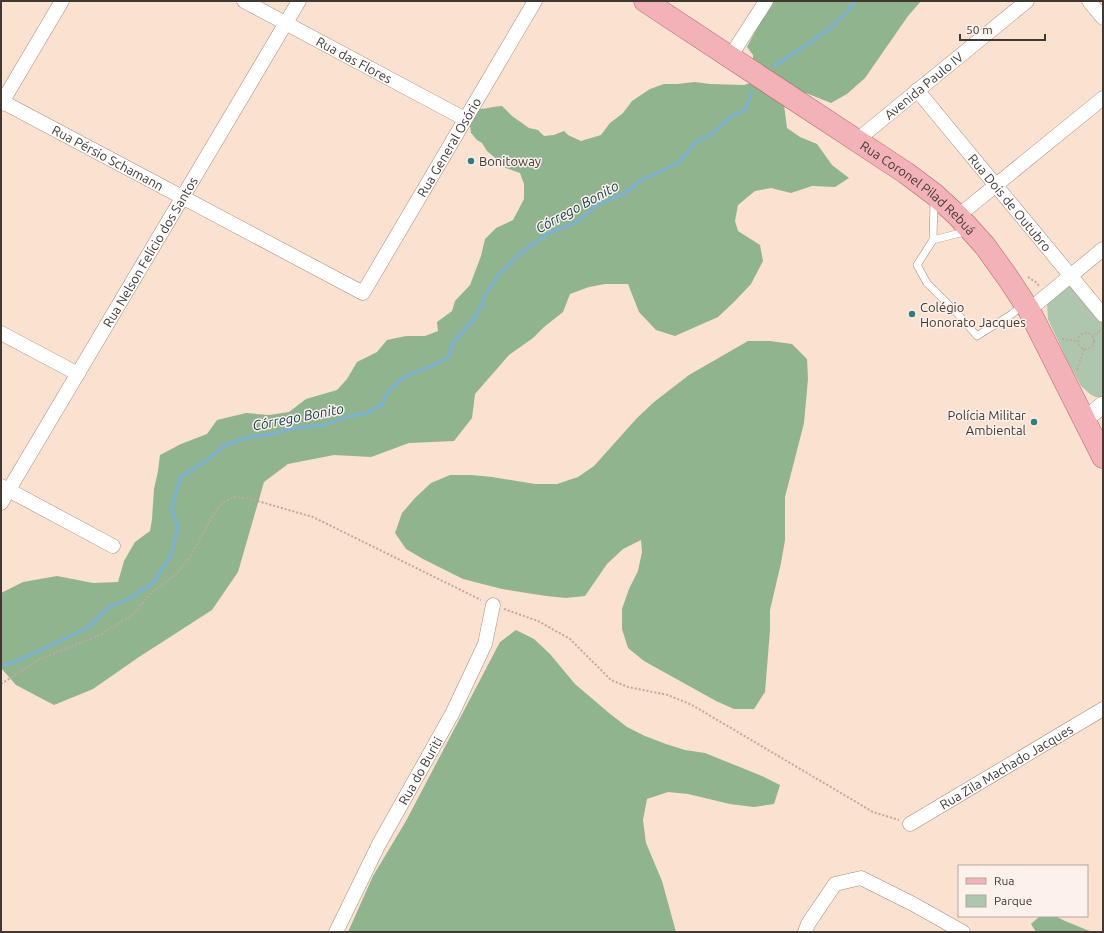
<svg xmlns="http://www.w3.org/2000/svg" width="1104" height="933" font-family="Ubuntu,sans-serif">
	<style>
		.green { fill: #afc6ae }
		.forest { fill: #90b48e }
		.lines { fill: none; stroke-linecap: round; stroke-linejoin: round }
		.stream { stroke: #7eb3cd; stroke-width: 3.5 }
		.service-casing { stroke: #a38c7c; stroke-width: 8 }
		.minor-casing { stroke: #a38c7c; stroke-width: 15 }
		.tertiary-casing { stroke: #a38c7c; stroke-width: 18 }
		.primary-casing { stroke: #b0656a; stroke-width: 23 }
		.path { stroke: #bea99c; stroke-width: 2; stroke-dasharray: 2 2; stroke-linecap: butt }
		.service { stroke: #fff; stroke-width: 7 }
		.minor { stroke: #fff; stroke-width: 14 }
		.tertiary { stroke: #fff; stroke-width: 17 }
		.primary { stroke: #f3b1b8; stroke-width: 22 }
		.poi-dot { fill: #337c7f; stroke: #fcf2eb; stroke-width: 1.5 }
		.labels { text-anchor: middle; stroke-width: 3; stroke-linejoin: round; paint-order: stroke }
		.street-label { font-size: 13px; fill: #423832; stroke: #fcf2eb }
		.poi-label { font-size: 13px; fill: #423832; stroke: #fcf2eb; text-anchor: start }
		.water-label { font-size: 14px; font-style: italic; fill: #103d50; stroke: #fcf2eb }
	</style>
	<rect width="100%" height="100%" fill="#fbe1d0"/>
	<!-- green -->
	<path class="green" d="M1072 284 1103 322V397H1095L1090 394 1081 386 1067 360 1048 319 1047 304Z"/>
	<!-- forest -->
	<g class="forest">
		<path d="M771 1H921L908 16 865 78 847 94 831 103 806 93 796 97 753 67V55L747 47Z"/>
		<path d="M760 80 783 97 787 128 800 137 817 144 832 165 849 178 835 187 812 186 791 193 771 188 755 191 738 205 735 221 738 231 760 245 763 261 751 284 734 302 718 317 675 336 656 330 639 312 628 284H605L589 287 570 294 563 312 544 327 533 338 509 355 475 394 472 418 454 441 409 443 371 457 334 455 288 464 264 482 238 572 212 610 139 657 93 689 54 705 16 685 1 668V593L23 582 57 576 93 583 118 582 124 561 135 542 150 531 152 519 154 489 158 471 160 455 181 444 207 434 217 420 246 413 269 415 289 412 306 399 337 390 347 379 357 362 377 352 387 340 406 336H425L438 331 437 322 452 311 455 301 470 285 481 256 485 239 496 228 513 220 524 199V184L520 173 503 167 500 162 487 151 482 143 477 140 471 133 470 125 479 109C487 109 494 106 502 106L512 116 529 128 538 130 544 136 554 135 564 131 568 135 581 141 601 135 610 123 623 113 632 101 650 89 664 84H677L695 82 710 84 744 85Z"/>
		<path d="M748 341H770L792 344 807 359 808 379 804 423 785 497V540L781 563 770 610V630L765 692 754 709H734L716 701 644 661 628 648 622 629V609L629 589 638 571 642 552 641 540 623 549 607 564 585 596 566 598 546 596 502 589 463 579 423 559 406 549 395 533 402 513 415 498 431 483 450 475H471L492 477 535 484H557L578 477 594 466 637 418 654 402 689 375Z"/>
		<path d="M516 630 534 639 550 654 575 684 609 713 627 727 645 736 666 744 685 750 705 753 762 776 780 785 774 804 754 807 730 804 688 794 668 792 647 799 643 820 646 843 662 881 676 932H348L373 876 406 821 500 642Z"/>
		<path d="M1040 916H1055L1065 921 1092 932H1036L1031 924Z"/>
	</g>
	<g class="lines">
		<!-- stream -->
		<g class="stream">
			<path d="M774 66C797 51 821 37 841 18 846 12 852 8 855 1"/>
			<path d="M1 666 19 660 89 627 109 607 129 599 154 582 171 555 178 527 171 509 181 477 203 463 224 446 248 437 272 434 295 428 325 425 342 418 367 413 382 405 388 392 404 377 434 365 449 357 452 344 475 318 487 292 500 273 522 252 547 234 575 223 597 205 623 194 644 179 678 163 696 142 712 134 730 117 745 110 752 92"/>
		</g>
		<!-- service casing -->
		<g class="service-casing">
			<g id="service">
				<path d="M934 201 933 240 917 265 927 283 957 313 977 336 1012 314 1023 305"/>
				<path d="M933 240 968 231"/>
			</g>
		</g>
		<!-- minor casing -->
		<g class="minor-casing">
			<g id="minor">
				<path id="s1" d="M244 1 465 119"/>
				<path d="M1089 1 1103 18"/>
				<path d="M730 57 766 1"/>
				<path id="s2" d="M917 90 1103 315"/>
				<path id="s3" d="M1 101 363 293 535 1"/>
				<path d="M1 104 62 1"/>
				<path id="s4" d="M857 140 1027 1"/>
				<path d="M958 216 1103 98"/>
				<path d="M1029 310 1103 249"/>
				<path d="M1 333 78 374"/>
				<path d="M1 486 113 546"/>
				<path id="s5" d="M1 503 299 1"/>
				<path id="s6" d="M910 824 1103 709"/>
				<path id="s7" d="M336 932 379 844 452 714 485 644 493 605"/>
				<path d="M805 932 808 924 835 884 861 878 913 904 963 932"/>
			</g>
		</g>
		<!-- tertiary casing -->
		<g class="tertiary-casing">
			<path id="tertiary" d="M1084 420 1103 405"/>
		</g>
		<!-- primary casing -->
		<g class="primary-casing">
			<g id="primary">
				<path id="s8" d="M645 1 906 173 934 194 958 216 985 246 1008 278 1029 310 1103 457"/>
			</g>
		</g>
		<!-- path -->
		<g class="path">
			<path d="M1028 277 1037 283 1039 286"/>
			<circle cx="1086" cy="341" r="8"/>
			<path d="M1092 337 1103 329"/>
			<path d="M1062 339 1078 341"/>
			<path d="M1077 370 1084 349"/>
			<path d="M504 609 538 621 570 639 611 680 628 687 668 695 692 705 873 812 899 820"/>
			<path d="M1 684 40 659 98 636 133 615 150 594 176 574 188 560 216 510 222 503 234 497 247 498 313 517 481 600"/>
		</g>
		<!-- service -->
		<use href="#service" class="service"/>
		<!-- minor -->
		<use href="#minor" class="minor"/>
		<!-- tertiary -->
		<use href="#tertiary" class="tertiary"/>
		<!-- primary -->
		<use href="#primary" class="primary"/>
	</g>
	<!-- markers -->
	<g class="poi-dot">
		<circle cx="471" cy="161" r="4"/>
		<circle cx="912" cy="314" r="4"/>
		<circle cx="1034" cy="422" r="4"/>
	</g>
	<g class="labels">
		<!-- street labels -->
		<g class="street-label">
			<text dy="5" stroke="none"><textPath href="#s1" startOffset="125">Rua das Flores</textPath></text>
			<text dy="5" stroke="none"><textPath href="#s4" startOffset="86">Avenida Paulo IV</textPath></text>
			<text dy="5" stroke="none"><textPath href="#s3" startOffset="579">Rua General Osório</textPath></text>
			<text dy="5" stroke="none"><textPath href="#s3" startOffset="121">Rua Pérsio Schamann</textPath></text>
			<text dy="5" stroke="none"><textPath href="#s8" startOffset="331">Rua Coronel Pilad Rebuá</textPath></text>
			<text dy="5" stroke="none"><textPath href="#s2" startOffset="146">Rua Dois de Outubro</textPath></text>
			<text dy="5" stroke="none"><textPath href="#s5" startOffset="292">Rua Nelson Felício dos Santos</textPath></text>
			<text dy="5" stroke="none"><textPath href="#s6" startOffset="112">Rua Zila Machado Jacques</textPath></text>
			<text dy="5" stroke="none"><textPath href="#s7" startOffset="182">Rua do Buriti</textPath></text>
		</g>
		<!-- poi labels -->
		<g class="poi-label">
			<text x="479" y="166">Bonitoway</text>
			<text x="920" y="312">Colégio<tspan x="920" dy="15">Honorato Jacques</tspan></text>
			<text x="1026" y="420" text-anchor="end">Polícia Militar<tspan x="1026" dy="15">Ambiental</tspan></text>
		</g>
		<!-- water labels -->
		<g class="water-label">
			<text transform="translate(577 207) rotate(-29)" y="5">Córrego Bonito</text>
			<text transform="translate(298 417) rotate(-11)" y="5">Córrego Bonito</text>
		</g>
	</g>
	<!-- border -->
	<rect width="1104" height="933" fill="none" stroke="#423832" stroke-width="4"/>
	<!-- legend -->
	<rect x="958" y="865" width="130" height="52" fill="#fcf2eb" stroke="#b2a8a1"/>
	<rect x="966" y="878" width="20" height="6" fill="#f3b1b8" stroke="#b2a8a1"/>
	<text x="994" y="885" font-size="12" fill="#423832">Rua</text>
	<rect x="966" y="895" width="20" height="12" fill="#afc6ae" stroke="#b2a8a1"/>
	<text x="994" y="905" font-size="12" fill="#423832">Parque</text>
	<!-- scale -->
	<path d="M960 34v6h85v-6" fill="none" stroke="#423832" stroke-width="2"/>
	<text x="966" y="34" font-size="12" fill="#423832" stroke="#fcf2eb" stroke-width="3" paint-order="stroke">50 m</text>
</svg>
